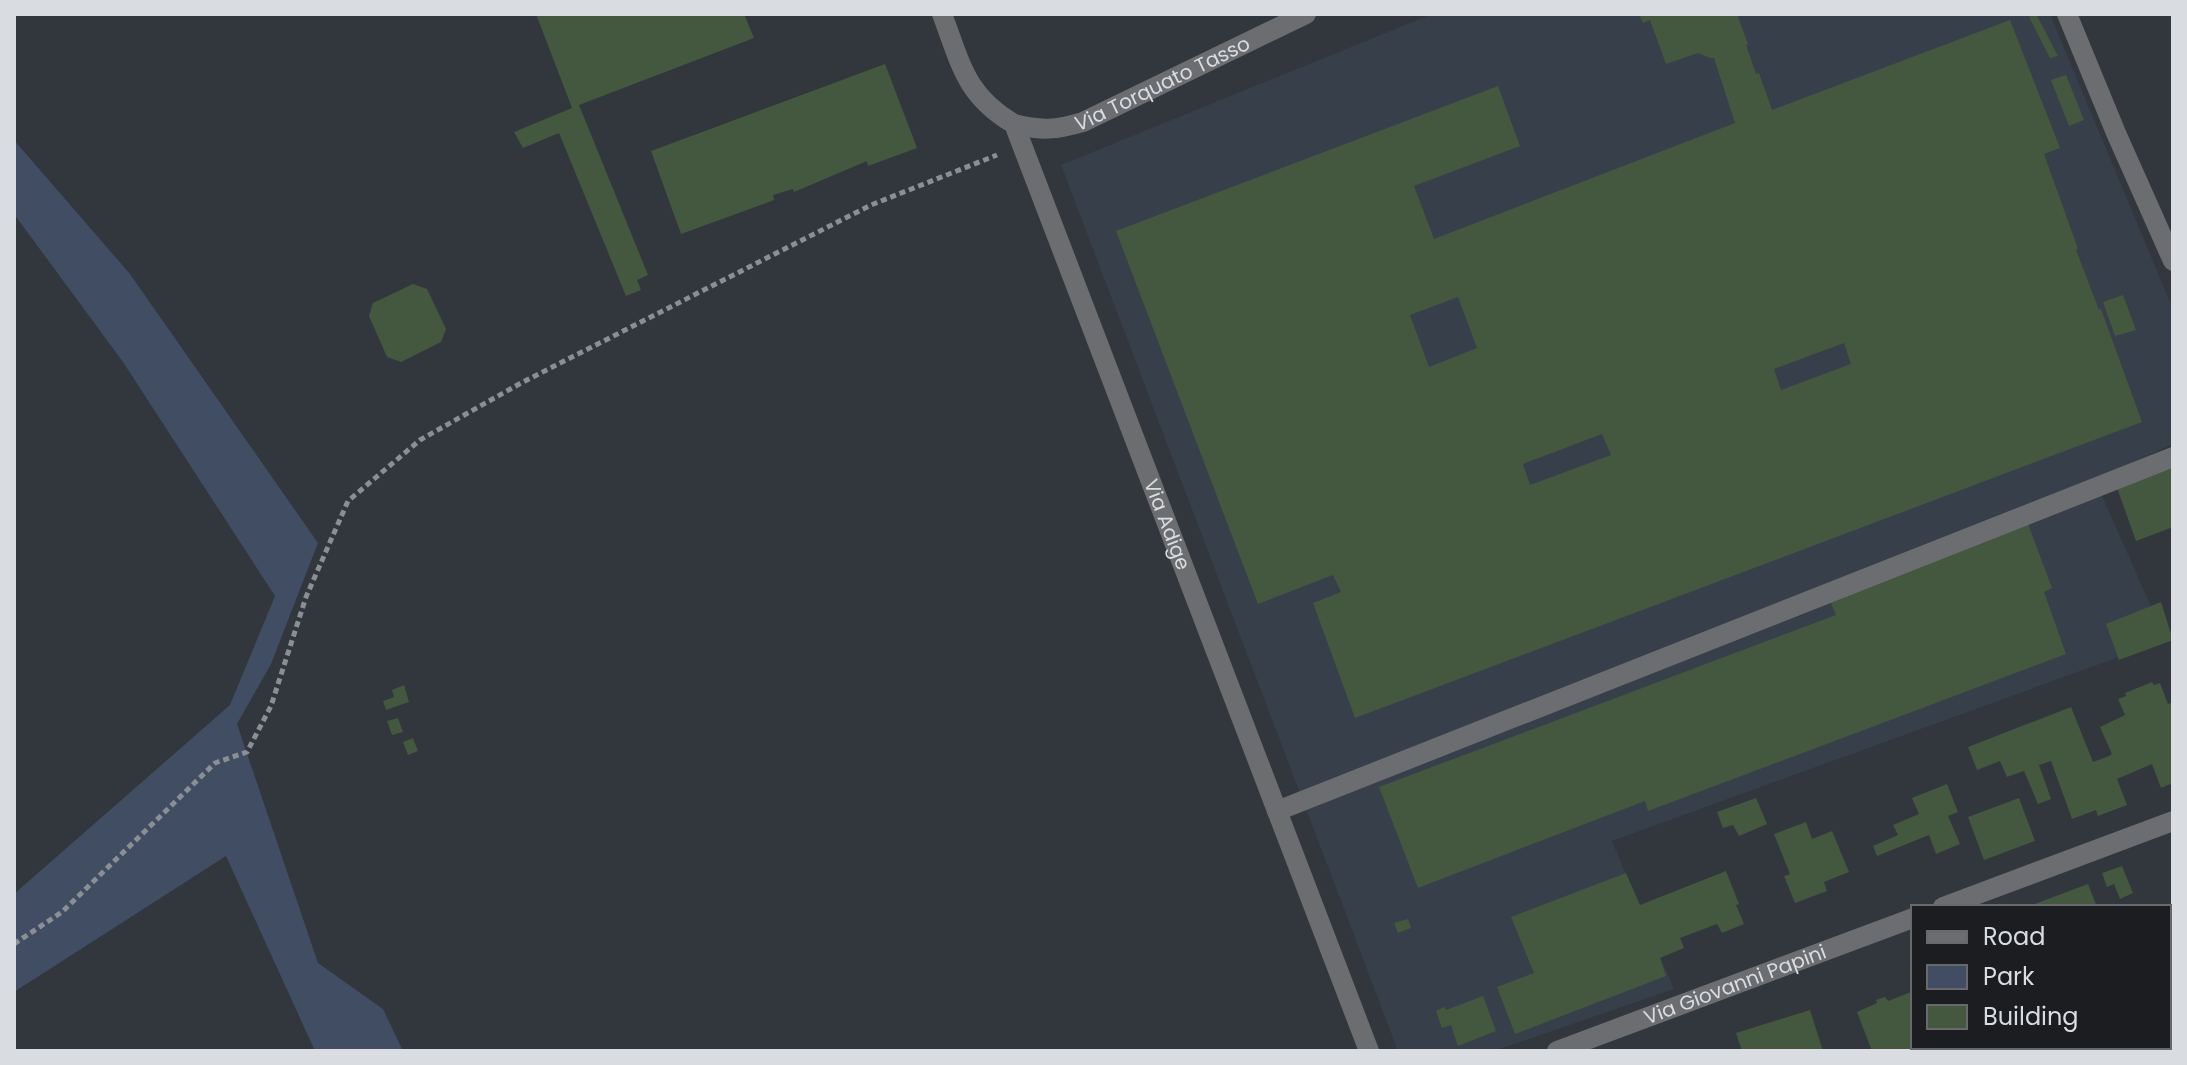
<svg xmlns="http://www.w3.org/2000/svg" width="2187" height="1065" font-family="Poppins,sans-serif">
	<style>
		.built { fill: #373f4b }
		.green { fill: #414d62 }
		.building { fill: #44583f; fill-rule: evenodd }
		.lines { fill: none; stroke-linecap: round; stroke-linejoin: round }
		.path { stroke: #8b8e94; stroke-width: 5; stroke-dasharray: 6 4; stroke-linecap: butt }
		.minor { stroke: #6b6d70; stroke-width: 20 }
		.labels { text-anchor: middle; stroke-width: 8; stroke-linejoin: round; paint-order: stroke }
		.street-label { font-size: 20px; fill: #d9dce0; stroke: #1b1d20 }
	</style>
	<rect width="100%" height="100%" fill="#32363d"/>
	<!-- built -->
	<path class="built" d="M1432 14H2050L2173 309V444L2095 480 2166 640 1612 841 1674 989 1494 1051H1398L1061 165Z"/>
	<!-- green -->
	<path class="green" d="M14 140 130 274 318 543 271 664 237 724 318 963 383 1009 403 1051H315L226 856 14 992V894L230 705 275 596 123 362 14 214Z"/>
	<!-- building -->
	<g class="building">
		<path d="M536 14H744L754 38 579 105 648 275 637 280 641 290 626 296 559 133 523 148 514 132 572 108Z"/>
		<path d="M1639 14H1737L1748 44 1746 45 1756 74 1759 73 1772 110 2010 20 2060 148 2044 154 2078 249 2076 250 2099 310 2101 309 2142 422 1355 718 1313 603 1341 592 1333 575 1258 604 1116 231 1498 86 1520 146 1414 186 1434 239 1735 123 1714 58H1710L1698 53 1666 64 1650 20 1643 23ZM1458 297 1477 348 1429 367 1410 315ZM1844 343 1851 364 1781 390 1774 369ZM1602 434 1611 455 1530 485 1523 464Z"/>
		<path d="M2036 14 2058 56 2050 58 2029 17Z"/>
		<path d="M885 64 917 148 868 166 867 161 794 192 793 189 773 195 774 200 681 234 651 151Z"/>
		<path d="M2066 75 2084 120 2069 126 2051 80Z"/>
		<path d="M413 284 427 289 446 329 441 342 401 362 387 357 369 316 373 303Z"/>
		<path d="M2123 295 2136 330 2115 336 2103 302Z"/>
		<path d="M2173 463V527L2136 541 2116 485Z"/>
		<path d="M2028 524 2052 588 2044 592 2066 654 1648 811 1645 801 1418 888 1379 787 1836 615 1829 598Z"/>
		<path d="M2161 602 2173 640 2119 660 2106 624Z"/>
		<path d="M2152 682 2154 685 2160 683 2168 704 2173 702V783L2161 788 2152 764 2117 779 2127 805 2098 816 2096 810 2072 819 2051 761 2039 765 2051 799 2038 804 2024 771 2007 777 2000 761 1977 770 1968 747 2071 707 2093 762 2109 756 2112 754 2100 727 2125 715 2118 699 2126 696 2125 693Z"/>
		<path d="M404 685 409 702 386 710 383 701 394 697 392 690Z"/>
		<path d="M398 718 403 732 392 735 387 721Z"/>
		<path d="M413 738 418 751 408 755 403 742Z"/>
		<path d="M1947 784 1958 812 1948 816 1960 844 1936 854 1929 835 1877 856 1873 846 1898 835 1893 825 1919 814 1912 798Z"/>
		<path d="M1756 798 1767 824 1739 836 1733 825 1723 828 1717 812Z"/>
		<path d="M2019 798 2035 841 1984 860 1968 817Z"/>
		<path d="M1806 822 1812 839 1832 831 1849 872 1824 882 1827 891 1795 903 1784 876 1790 874 1774 834Z"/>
		<path d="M2122 866 2133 893 2120 899 2114 884 2107 887 2102 873Z"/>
		<path d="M1726 871 1739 904 1736 905 1744 924 1722 933 1717 924 1680 938 1684 948 1660 958 1666 976 1515 1034 1497 987 1534 973 1511 917 1626 873 1640 905Z"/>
		<path d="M2088 884 2097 907H2027Z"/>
		<path d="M1408 919 1411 928 1398 933 1394 923Z"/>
		<path d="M2173 926V971L2169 961V927Z"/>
		<path d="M1911 992 1913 996V1047H1932L1933 1051H1872L1857 1012 1877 1003 1876 1000 1885 997 1888 1001Z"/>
		<path d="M1483 996 1496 1031 1458 1046 1451 1025 1442 1028 1436 1011 1444 1007 1446 1010Z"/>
		<path d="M1810 1010 1823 1051H1742L1736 1033Z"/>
		<path d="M1986 1047H2018L2008 1051H1988Z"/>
	</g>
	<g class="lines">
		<!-- path -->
		<path class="path" d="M14 944 62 912 215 763 247 752 271 706 306 597 348 501 420 440 521 383 871 205 997 155"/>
		<!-- minor -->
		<g class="minor">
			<path id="s1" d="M942 14C961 64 965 95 1014 124L1369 1051"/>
			<path d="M2067 14 2116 133 2173 261"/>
			<path id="s2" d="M1014 124C1041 131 1056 130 1083 122L1306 14"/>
			<path d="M1277 811 2173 457"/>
			<path d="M1943 907 2173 821"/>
			<path d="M2169 1031 2173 1029"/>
			<path id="s3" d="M1557 1051 1913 918"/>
			<path d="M2117 1051 2127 1047"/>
		</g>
	</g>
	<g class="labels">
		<!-- street labels -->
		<g class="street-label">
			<text dy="7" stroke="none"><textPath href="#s2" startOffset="158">Via Torquato Tasso</textPath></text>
			<text dy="7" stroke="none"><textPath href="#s1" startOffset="564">Via Adige</textPath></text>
			<text dy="7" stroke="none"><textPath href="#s3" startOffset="190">Via Giovanni Papini</textPath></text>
		</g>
	</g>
	<!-- border -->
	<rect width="2187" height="1065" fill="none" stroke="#d9dce0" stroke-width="32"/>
	<!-- legend -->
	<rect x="1911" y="905" width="260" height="144" fill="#1b1d20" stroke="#67696d" stroke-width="2"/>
	<rect x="1927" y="931" width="40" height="12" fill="#6b6d70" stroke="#67696d" stroke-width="2"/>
	<text x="1983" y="945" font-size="24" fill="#d9dce0">Road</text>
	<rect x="1927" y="965" width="40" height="24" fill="#414d62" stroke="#67696d" stroke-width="2"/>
	<text x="1983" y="985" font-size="24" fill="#d9dce0">Park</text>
	<rect x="1927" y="1005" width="40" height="24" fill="#44583f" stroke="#67696d" stroke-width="2"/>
	<text x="1983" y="1025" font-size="24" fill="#d9dce0">Building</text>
</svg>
